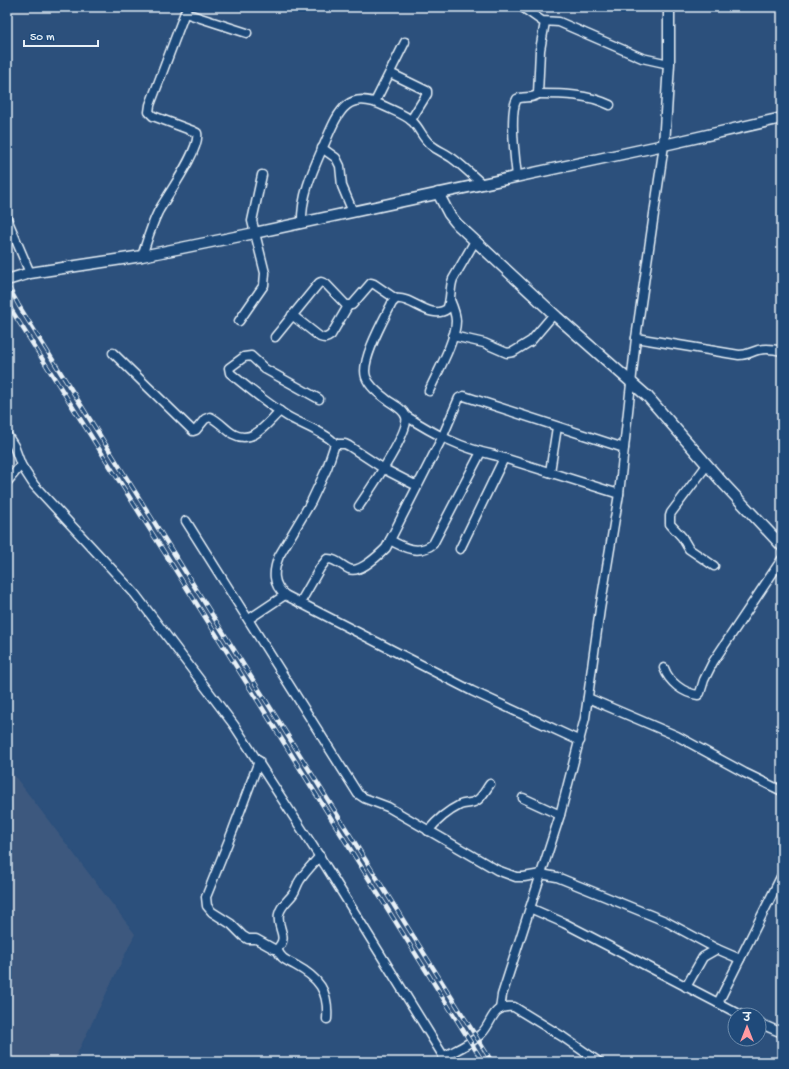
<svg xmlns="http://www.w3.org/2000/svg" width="789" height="1069" font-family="'Gochi Hand','Playpen Sans Deva',sans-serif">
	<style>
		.built { fill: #3c587e }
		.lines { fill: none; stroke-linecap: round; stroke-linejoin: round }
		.minor-casing { stroke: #e8f1f8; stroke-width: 11 }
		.tertiary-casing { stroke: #e8f1f8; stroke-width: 13 }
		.minor { stroke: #1f4a7a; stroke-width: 8 }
		.tertiary { stroke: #1f4a7a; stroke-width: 10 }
		.rail-casing { stroke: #e8f1f8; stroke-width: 4.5 }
		.rail { stroke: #1f4a7a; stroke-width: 3; stroke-dasharray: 9; stroke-linecap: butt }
	</style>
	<rect width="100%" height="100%" fill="#2c507c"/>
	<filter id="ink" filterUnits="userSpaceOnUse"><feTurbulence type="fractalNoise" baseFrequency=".025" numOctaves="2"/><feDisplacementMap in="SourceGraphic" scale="8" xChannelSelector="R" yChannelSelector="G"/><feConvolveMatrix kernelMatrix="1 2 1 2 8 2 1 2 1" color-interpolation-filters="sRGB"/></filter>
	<g filter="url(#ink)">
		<!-- built -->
		<path class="built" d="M7 766 135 934 73 1062H7Z"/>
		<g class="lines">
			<!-- minor casing -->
			<g class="minor-casing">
				<g id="minor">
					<path d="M522 7 542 21 559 22 642 58 669 64"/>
					<path d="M185 13 247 33"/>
					<path d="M390 73 427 91V94L411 120"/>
					<path d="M538 94C563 94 587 94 610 105"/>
					<path d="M375 102 405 42"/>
					<path d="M322 148 336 158 340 166 342 186 353 212"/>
					<path d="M517 176C515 160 509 111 517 99 524 96 533 99 538 94L540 50 545 22"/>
					<path d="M7 219 30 273"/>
					<path d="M302 223C301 195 313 170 324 145 338 113 346 87 386 107 394 111 406 115 413 122 420 129 423 139 431 145 437 150 445 153 452 158 463 166 472 175 482 184"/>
					<path d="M142 256C147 241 151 226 158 212 166 197 201 149 197 133L193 131 153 116 149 112 150 105 187 7"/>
					<path d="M292 315 320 337C325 339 327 338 331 335L348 306"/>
					<path d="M239 321 264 285 265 273 252 221 262 175"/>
					<path d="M453 336 484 343 507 353 513 352 531 341 554 314"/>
					<path d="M275 337 319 283 321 282 326 284 346 305H352L371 283 374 284 396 299"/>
					<path d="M636 338 739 355C747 355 751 352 758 350 766 348 774 349 782 351"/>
					<path d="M113 353 193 431 196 430 205 419 210 417C219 421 225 429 233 434 253 445 267 423 280 411"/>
					<path d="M429 391C437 373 456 340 456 321 456 314 453 307 450 300"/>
					<path d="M319 399 265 369 251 356 244 357 229 368 230 373C248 388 267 403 287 416 298 423 329 434 335 444L327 468 311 502 279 556C273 571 272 584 285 595L472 691 580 741"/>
					<path d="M406 416C434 434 461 448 494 455L619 494"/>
					<path d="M7 435 14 446 21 465 34 485 135 594 234 725 327 868 447 1062"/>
					<path d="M335 444H345L349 446 384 469 413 484H416L419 482"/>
					<path d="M707 465 671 513 670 516V524L682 537 689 549 714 566"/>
					<path d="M550 472 557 427"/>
					<path d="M7 482 21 465"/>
					<path d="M359 506C369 491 410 432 406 417 404 409 392 404 386 399 378 393 369 386 366 377 360 361 384 319 392 303L396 299C411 296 431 321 447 309 452 299 449 289 453 279L475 241"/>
					<path d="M186 521 358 794 364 798 388 807 497 870 516 877H524L541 874 557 877 665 921 717 949 740 959"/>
					<path d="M390 540C404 548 419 555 433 544L481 452"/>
					<path d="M776 540 782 533"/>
					<path d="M460 549 504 458"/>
					<path d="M300 603 320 568 327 559C335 558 342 566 349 569 359 574 379 555 386 548L442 438 459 398 464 396 624 448"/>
					<path d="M249 619 285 595"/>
					<path d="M664 668C669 682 683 693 698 695L700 693 704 680 713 662 782 559"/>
					<path d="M588 698 677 736 745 773 782 791"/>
					<path d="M259 761 233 830 206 897 207 906 212 912 231 924 243 936 248 939H256L274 949H277C290 936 276 929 279 914 281 905 288 901 293 894 296 890 297 884 300 880 305 872 313 864 320 856"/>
					<path d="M523 798 560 815"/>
					<path d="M428 831C437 820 448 811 460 805 465 803 471 804 476 801 482 798 486 789 490 784"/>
					<path d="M530 908 564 923 741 1015"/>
					<path d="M277 949C281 959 286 960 295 965 319 978 329 991 327 1019"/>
					<path d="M686 987 703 957 717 949"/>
					<path d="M718 1003 782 875"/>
					<path d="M500 1009 502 995 560 815 585 718 600 609 619 494 636 338 664 145"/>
					<path d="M759 1023 782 1033"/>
					<path d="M443 1057C456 1050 471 1044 481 1034 493 1023 491 1004 514 1007L563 1037 599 1062"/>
				</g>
			</g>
			<!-- tertiary casing -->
			<g class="tertiary-casing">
				<g id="tertiary">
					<path d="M664 145 669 64V7"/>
					<path d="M438 193 449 214 457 224 557 317 648 397 723 483 782 546"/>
					<path d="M7 280 30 273 142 256 245 235 664 145 782 118"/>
				</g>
			</g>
			<!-- minor -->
			<use href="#minor" class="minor"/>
			<!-- tertiary -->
			<use href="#tertiary" class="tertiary"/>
			<!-- rail casing -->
			<g class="rail-casing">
				<g id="rail">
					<path d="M7 284 19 306 492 1062"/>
					<path d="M7 303 241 674 483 1062"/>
				</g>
			</g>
			<!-- rail -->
			<use href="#rail" class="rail"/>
		</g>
	</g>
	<!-- margin -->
	<rect width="789" height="1069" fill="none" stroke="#1f4a7a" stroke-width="24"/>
	<rect x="12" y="12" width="765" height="1045" fill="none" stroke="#e8f1f8" stroke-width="1.5" filter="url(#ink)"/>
	<!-- north arrow -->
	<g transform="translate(747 1027)"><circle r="19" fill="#1f4a7a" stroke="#6f8dac"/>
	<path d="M0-3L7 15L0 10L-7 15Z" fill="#ff9aa2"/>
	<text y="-6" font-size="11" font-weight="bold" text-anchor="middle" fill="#e8f1f8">उ</text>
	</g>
	<!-- scale -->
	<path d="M24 40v6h74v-6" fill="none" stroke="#e8f1f8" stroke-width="2"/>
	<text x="30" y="40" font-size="12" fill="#e8f1f8" stroke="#1f4a7a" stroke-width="3" paint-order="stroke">50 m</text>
</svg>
